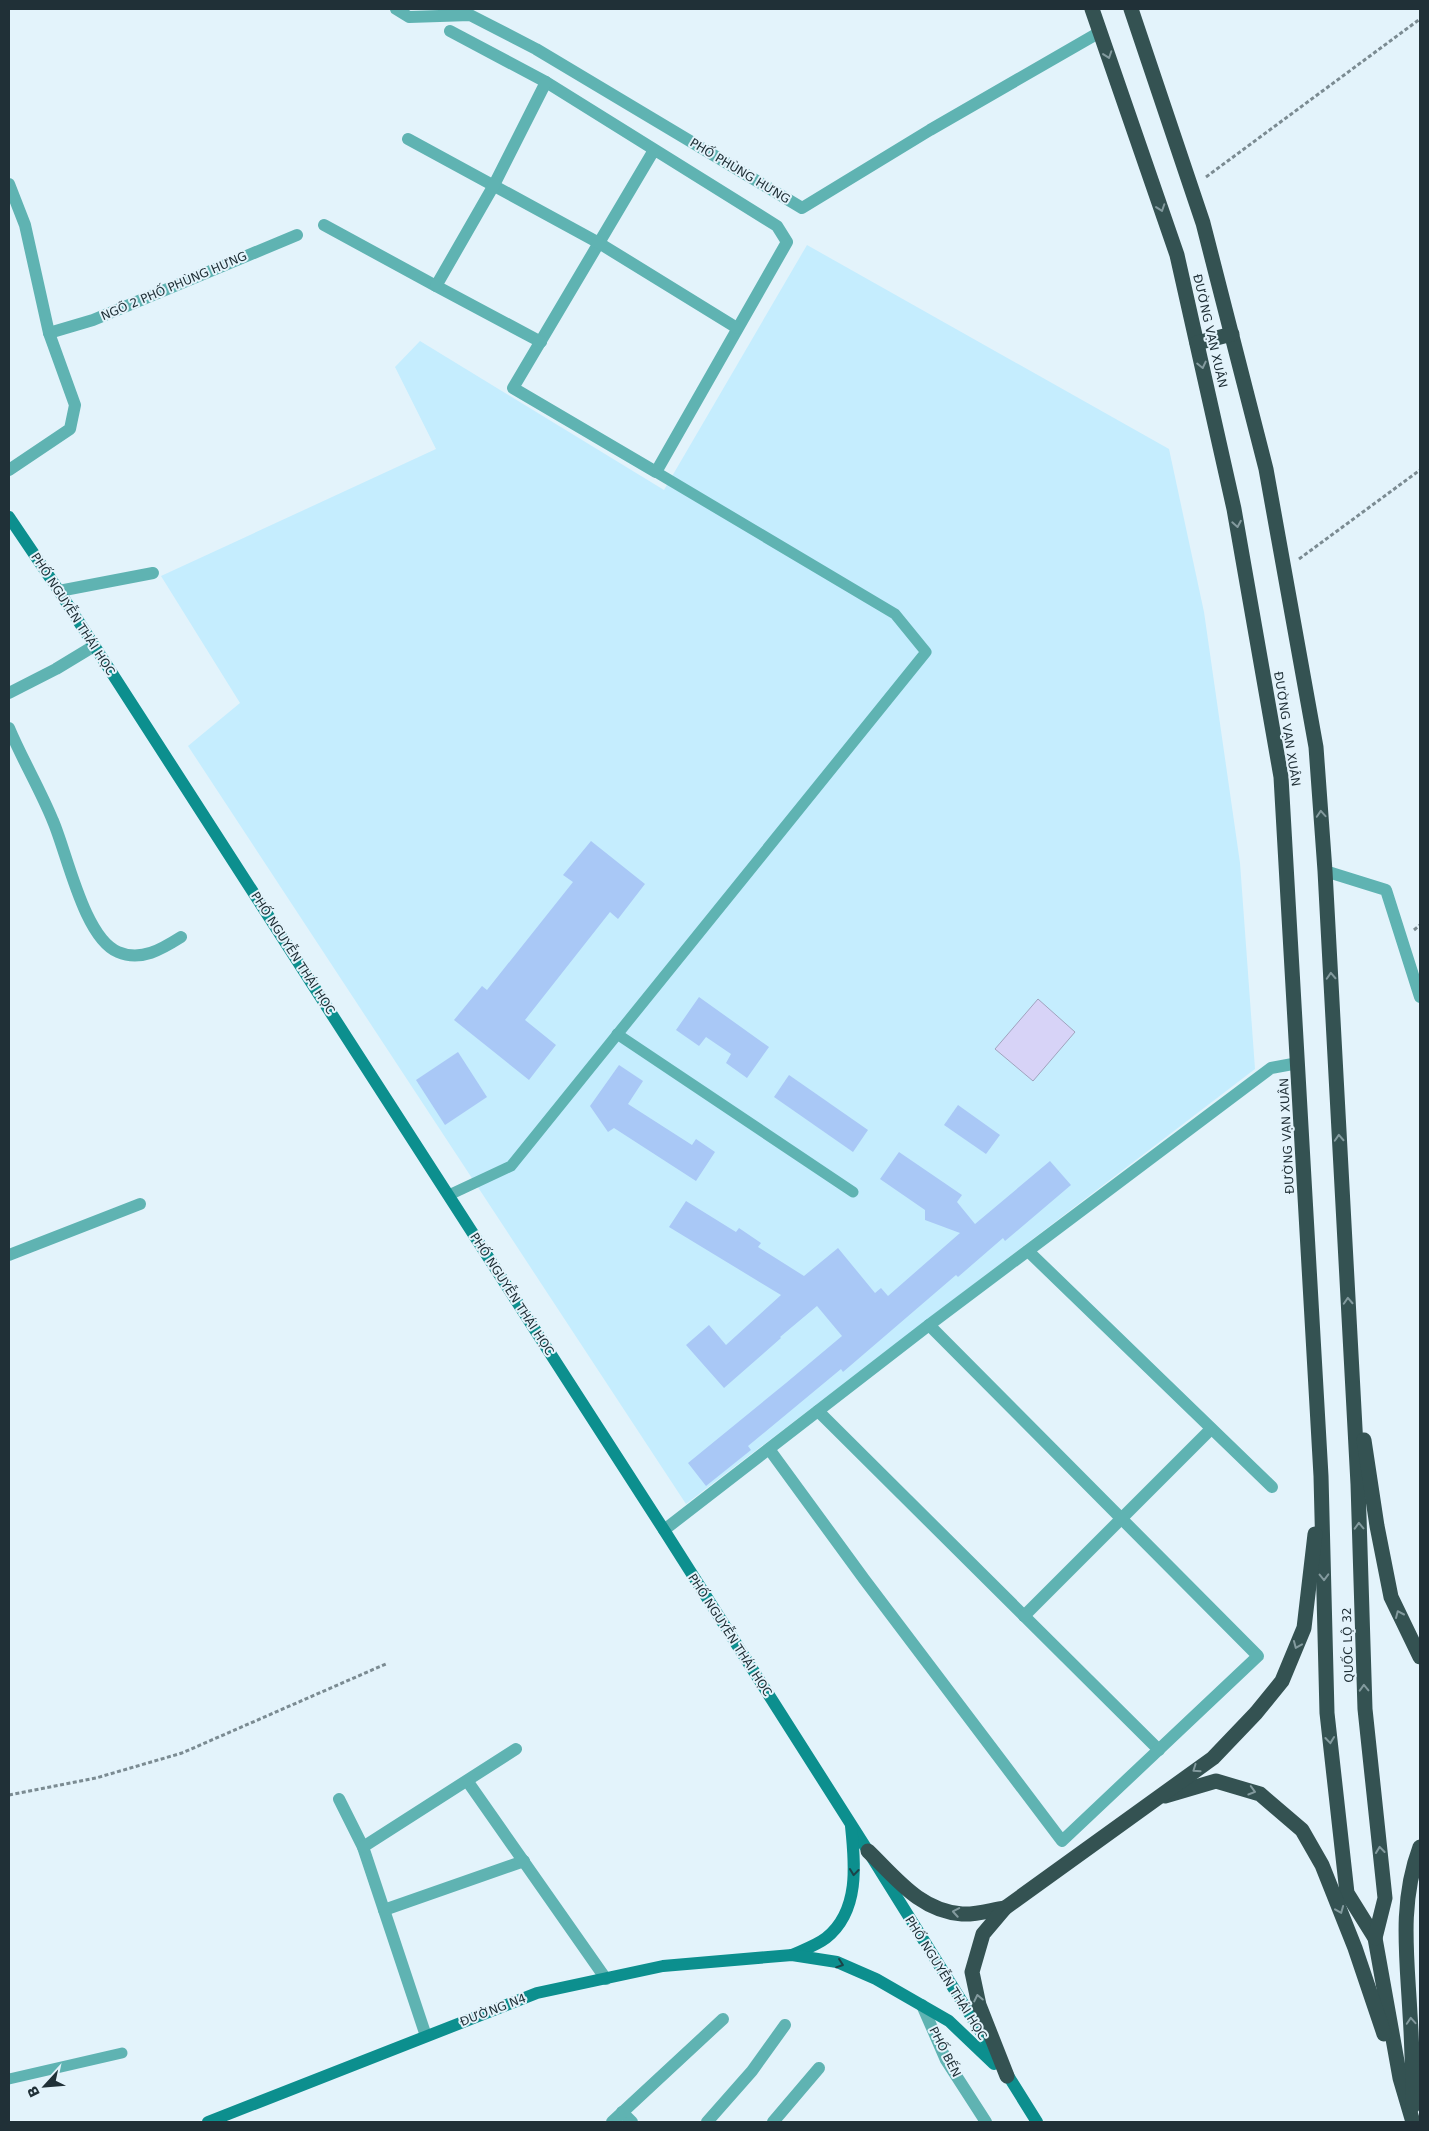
<svg xmlns="http://www.w3.org/2000/svg" width="1429" height="2131" font-family="'DejaVu Sans',sans-serif">
	<style>
		.built { fill: #c5edfe }
		.water { fill: #d7d3f7; stroke: #a0a2bd }
		.building { fill: #a9c8f6 }
		.lines { fill: none; stroke-linecap: round; stroke-linejoin: round }
		.path { stroke: #7b8b92; stroke-width: 3; stroke-dasharray: 4 2.5; stroke-linecap: butt }
		.lane { stroke: #5fb3b2; stroke-width: 11 }
		.street { stroke: #5fb3b2; stroke-width: 12 }
		.secondary { stroke: #0c8f8e; stroke-width: 12 }
		.highway { stroke: #345252; stroke-width: 15 }
		.oneway { stroke: #839a9e }
		.oneway2 { stroke: #1c4348 }
		.labels { text-anchor: middle; stroke-width: 4; stroke-linejoin: round; paint-order: stroke }
		.street-label { font-size: 12px; fill: #203037; stroke: #e3f3fb }
	</style>
	<rect width="100%" height="100%" fill="#e3f3fb"/>
	<!-- built -->
	<path class="built" d="M807 245 1169 449 1204 612 1240 863 1255 1069 686 1504 188 746 240 703 161 576 436 449 395 367 420 341 664 490Z"/>
	<!-- water -->
	<path class="water" d="M1038 999 1075 1032 1033 1081 995 1049Z"/>
	<!-- building -->
	<g class="building">
		<path d="M591 841 645 884 618 919 610 912 525 1020 556 1045 529 1080 454 1020 482 986 487 990 573 882 563 875Z"/>
		<path d="M699 997 769 1047 747 1078 726 1063 731 1054 706 1037 699 1046 676 1030Z"/>
		<path d="M458 1052 487 1097 445 1125 416 1080Z"/>
		<path d="M619 1065 643 1081 628 1104 692 1145 696 1139 715 1152 696 1181 614 1128 608 1132 590 1106Z"/>
		<path d="M789 1075 868 1130 853 1152 774 1097Z"/>
		<path d="M958 1105 1000 1135 986 1154 944 1125Z"/>
		<path d="M899 1152 962 1195 957 1202 975 1224 1050 1161 1071 1185 1005 1241 1003 1238 958 1277 956 1275 843 1372 841 1369 748 1446 751 1450 706 1486 688 1463 786 1383 842 1336 817 1306 780 1337 781 1338 724 1388 686 1345 709 1325 726 1345 781 1295 669 1227 686 1201 736 1232 739 1228 761 1243 758 1247 804 1276 838 1248 875 1293 881 1288 888 1296 960 1233 925 1220V1210L880 1179Z"/>
	</g>
	<g class="lines">
		<!-- path -->
		<g class="path">
			<path d="M1206 177 1420 19"/>
			<path d="M1299 559 1420 470"/>
			<path d="M1414 930 1420 925"/>
			<path d="M9 1795 96 1778 182 1753 388 1663"/>
		</g>
		<!-- lane -->
		<g class="lane">
			<path d="M617 1034 853 1192"/>
			<path d="M449 1195 511 1166 926 652 895 614 656 472"/>
			<path d="M9 2079 122 2053"/>
		</g>
		<!-- street -->
		<g class="street">
			<path d="M396 9 409 17 470 15 536 49 802 208 930 130 1100 32"/>
			<path d="M450 31 546 82 777 226 787 242 656 472 513 388 654 150"/>
			<path d="M408 139 599 243 737 328"/>
			<path d="M9 184 25 225 49 333 75 405 70 429 9 470"/>
			<path d="M324 225 436 286"/>
			<path d="M49 333 93 320 297 235"/>
			<path d="M541 342 436 286 494 185 546 82"/>
			<path d="M59 591 153 573"/>
			<path d="M9 693 56 669 94 646"/>
			<path d="M9 728C22 759 40 789 53 821 67 853 84 938 118 952 141 962 162 949 181 937"/>
			<path d="M1325 871 1386 890 1420 997"/>
			<path d="M1028 1251 1272 1487"/>
			<path d="M9 1255 140 1204"/>
			<path d="M818 1411 1159 1750"/>
			<path d="M769 1449 864 1579 1062 1841 1258 1656 929 1325"/>
			<path d="M664 1530 929 1325 1271 1068 1298 1063"/>
			<path d="M1024 1616 1211 1429"/>
			<path d="M468 1782 606 1979"/>
			<path d="M339 1799 363 1847 426 2036"/>
			<path d="M363 1847 516 1749"/>
			<path d="M384 1910 524 1861"/>
			<path d="M922 2005 946 2060 986 2122"/>
			<path d="M622 2112 632 2122"/>
			<path d="M612 2122 723 2019"/>
			<path d="M707 2122 752 2071 785 2025"/>
			<path d="M773 2122 819 2068"/>
		</g>
		<!-- secondary -->
		<g class="secondary">
			<path d="M9 517 59 591 664 1530 868 1851 1037 2122"/>
			<path d="M792 1955C803 1950 817 1945 826 1938 860 1911 855 1864 851 1826"/>
			<path d="M208 2122 537 1993 663 1966 792 1955 837 1962 876 1979 949 2021 994 2064"/>
		</g>
		<!-- highway -->
		<g class="highway">
			<path d="M1092 9 1177 255 1234 509 1281 777 1321 1476 1327 1713 1347 1893 1375 1938 1400 2078 1413 2122"/>
			<path d="M1131 9 1203 223 1266 469 1316 747 1325 871 1358 1484 1365 1709 1385 1898 1375 1938"/>
			<path d="M1197 343 1232 334"/>
			<path d="M1364 1440 1377 1526 1391 1597 1420 1657"/>
			<path d="M1165 1796 1216 1781 1260 1794 1302 1830 1322 1865 1355 1948 1384 2034"/>
			<path d="M868 1851C896 1878 920 1911 962 1914 976 1915 991 1910 1005 1908"/>
			<path d="M1007 2076 979 2005 972 1972 983 1934 1005 1908 1213 1758 1256 1713 1282 1681 1304 1628 1315 1534"/>
			<path d="M1413 2106C1413 2075 1412 2044 1410 2014 1407 1956 1399 1903 1420 1847"/>
		</g>
	</g>
	<!-- one-way arrows -->
	<defs><path id="oneway-chevron" d="M-2-3.5L2.5 0L-2 3.5" fill="none" stroke-width="1.6" stroke-linecap="round" stroke-linejoin="round" transform="scale(1.25)"/></defs>
	<g class="oneway">
		<use href="#oneway-chevron" transform="translate(1108 55) rotate(71)"/>
		<use href="#oneway-chevron" transform="translate(1161 208) rotate(71)"/>
		<use href="#oneway-chevron" transform="translate(1202 365) rotate(77)"/>
		<use href="#oneway-chevron" transform="translate(1237 524) rotate(80)"/>
		<use href="#oneway-chevron" transform="translate(1321 814) rotate(-94)"/>
		<use href="#oneway-chevron" transform="translate(1331 976) rotate(-93)"/>
		<use href="#oneway-chevron" transform="translate(1339 1138) rotate(-93)"/>
		<use href="#oneway-chevron" transform="translate(1348 1301) rotate(-93)"/>
		<use href="#oneway-chevron" transform="translate(1359 1526) rotate(-92)"/>
		<use href="#oneway-chevron" transform="translate(1324 1577) rotate(89)"/>
		<use href="#oneway-chevron" transform="translate(1399 1614) rotate(-114)"/>
		<use href="#oneway-chevron" transform="translate(1297 1645) rotate(113)"/>
		<use href="#oneway-chevron" transform="translate(1364 1688) rotate(-92)"/>
		<use href="#oneway-chevron" transform="translate(1330 1740) rotate(84)"/>
		<use href="#oneway-chevron" transform="translate(1196 1769) rotate(145)"/>
		<use href="#oneway-chevron" transform="translate(1252 1791) rotate(16)"/>
		<use href="#oneway-chevron" transform="translate(1380 1850) rotate(-96)"/>
		<use href="#oneway-chevron" transform="translate(1340 1910) rotate(68)"/>
		<use href="#oneway-chevron" transform="translate(956 1912) rotate(-170)"/>
		<use href="#oneway-chevron" transform="translate(978 1998) rotate(-102)"/>
		<use href="#oneway-chevron" transform="translate(1411 2021) rotate(-94)"/>
	</g>
	<g class="oneway2">
		<use href="#oneway-chevron" transform="translate(854 1872) rotate(96)"/>
		<use href="#oneway-chevron" transform="translate(840 1964) rotate(19)"/>
	</g>
	<g class="labels">
		<!-- street labels -->
		<g class="street-label">
			<text transform="translate(740 171) rotate(31)" y="4">PHỐ PHÙNG HƯNG</text>
			<text transform="translate(174 286) rotate(-23)" y="4">NGÕ 2 PHỐ PHÙNG HƯNG</text>
			<text transform="translate(1210 331) rotate(77)" y="4">ĐƯỜNG VẠN XUÂN</text>
			<text transform="translate(73 614) rotate(57)" y="4">PHỐ NGUYỄN THÁI HỌC</text>
			<text transform="translate(1287 729) rotate(81)" y="4">ĐƯỜNG VẠN XUÂN</text>
			<text transform="translate(293 953) rotate(57)" y="4">PHỐ NGUYỄN THÁI HỌC</text>
			<text transform="translate(1287 1136) rotate(-93)" y="4">ĐƯỜNG VẠN XUÂN</text>
			<text transform="translate(512 1294) rotate(57)" y="4">PHỐ NGUYỄN THÁI HỌC</text>
			<text transform="translate(730 1635) rotate(57)" y="4">PHỐ NGUYỄN THÁI HỌC</text>
			<text transform="translate(1348 1645) rotate(-92)" y="4">QUỐC LỘ 32</text>
			<text transform="translate(946 1978) rotate(58)" y="4">PHỐ NGUYỄN THÁI HỌC</text>
			<text transform="translate(493 2010) rotate(-21)" y="4">ĐƯỜNG N4</text>
			<text transform="translate(945 2052) rotate(63)" y="4">PHỐ BẾN</text>
		</g>
	</g>
	<!-- border -->
	<rect width="1429" height="2131" fill="none" stroke="#203037" stroke-width="20"/>
	<!-- north arrow -->
	<g transform="translate(45 2086) rotate(244)" stroke="#e3f3fb" stroke-width="4" paint-order="stroke">
	<path d="M0-4L9 19L0 12L-9 19Z" fill="#203037"/>
	<text y="-8" font-size="14" font-weight="bold" text-anchor="middle" fill="#203037">B</text>
	</g>
</svg>
